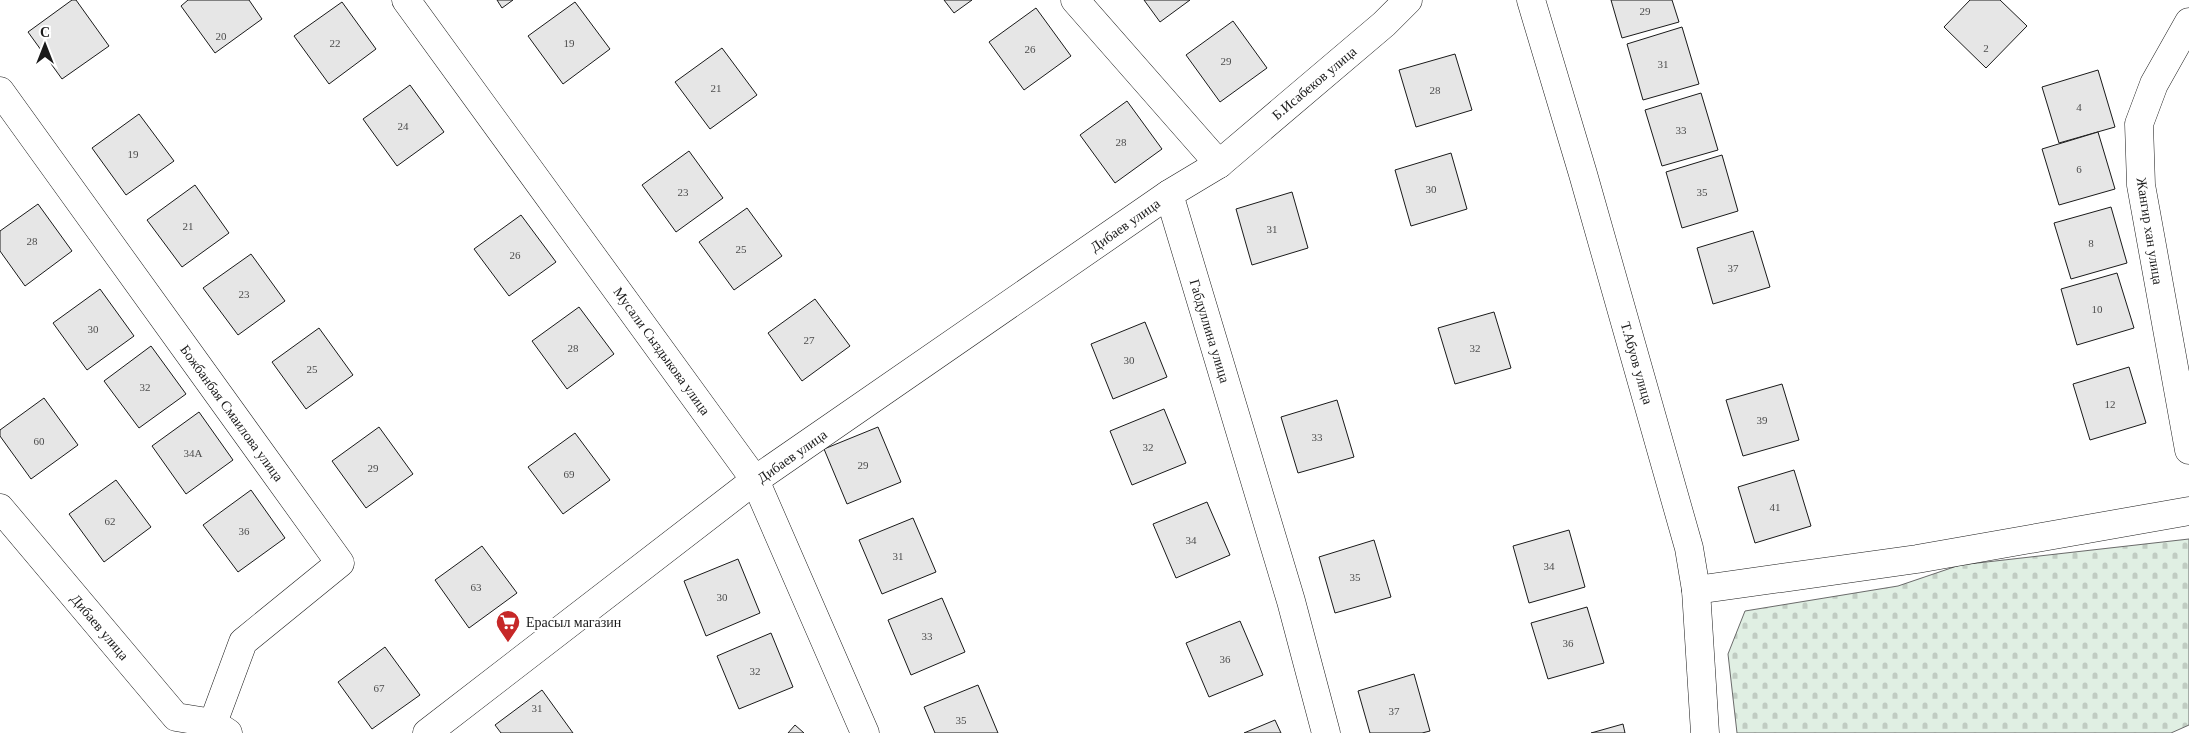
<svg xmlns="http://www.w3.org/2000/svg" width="2189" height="733" font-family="Georgia,serif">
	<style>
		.cemetery { fill: url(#cemetery-stones); stroke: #6a6a6a }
		.building { fill: #e6e6e6; stroke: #1a1a1a }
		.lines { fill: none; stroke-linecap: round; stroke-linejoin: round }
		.minor-casing { stroke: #1a1a1a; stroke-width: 29 }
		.minor { stroke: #fff; stroke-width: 28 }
		.labels { text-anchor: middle; stroke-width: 4; stroke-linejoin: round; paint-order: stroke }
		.number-label { font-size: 11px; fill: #4d4d4d }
		.street-label { font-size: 14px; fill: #1a1a1a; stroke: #fff }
		.poi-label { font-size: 14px; fill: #1a1a1a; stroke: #fff; text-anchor: start }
	</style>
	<defs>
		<pattern id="cemetery-stones" width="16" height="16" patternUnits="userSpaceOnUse" patternTransform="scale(1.25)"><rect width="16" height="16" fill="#e0efe3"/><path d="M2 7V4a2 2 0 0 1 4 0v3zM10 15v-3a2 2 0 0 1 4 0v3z" fill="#c0ccc2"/></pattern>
	</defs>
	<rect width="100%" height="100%" fill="#fff"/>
	<!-- cemetery -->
	<path class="cemetery" d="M2189 539V725L2171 733H1737L1728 654 1745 611 1898 586 1960 565Z"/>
	<!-- building -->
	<g class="building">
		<path d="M72 0H76L109 46 62 79 28 32Z"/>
		<path d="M188 0H249L262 19 215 53 181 6Z"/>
		<path d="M497 0H513L502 8Z"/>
		<path d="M944 0H972L954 13Z"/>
		<path d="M1144 0H1190L1160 22Z"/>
		<path d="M1611 0H1672L1679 22 1622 38Z"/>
		<path d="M1970 0H2000L2027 26 1986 68 1944 27Z"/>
		<path d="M342 2 376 49 329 84 294 36Z"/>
		<path d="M575 2 610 49 563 84 528 36Z"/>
		<path d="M1036 8 1071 56 1024 90 989 42Z"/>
		<path d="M1233 21 1267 68 1220 102 1186 55Z"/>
		<path d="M1682 27 1699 84 1643 100 1627 44Z"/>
		<path d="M722 48 757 95 710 129 675 82Z"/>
		<path d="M1455 54 1472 110 1416 127 1399 70Z"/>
		<path d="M2098 70 2115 127 2059 143 2042 87Z"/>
		<path d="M410 85 444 132 397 166 363 119Z"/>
		<path d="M1701 93 1718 150 1662 166 1645 110Z"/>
		<path d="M1127 101 1162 149 1115 183 1080 135Z"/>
		<path d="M139 114 174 161 126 195 92 148Z"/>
		<path d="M2098 132 2115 189 2059 205 2042 149Z"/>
		<path d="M689 151 723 198 676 232 642 185Z"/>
		<path d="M1451 153 1467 209 1411 226 1395 170Z"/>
		<path d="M1722 155 1738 211 1682 228 1666 172Z"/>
		<path d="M195 185 229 233 182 267 147 220Z"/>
		<path d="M1292 192 1308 248 1252 265 1236 209Z"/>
		<path d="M38 204 72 251 25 286 0 251V231Z"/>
		<path d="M2111 207 2127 263 2071 279 2054 223Z"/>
		<path d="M747 208 782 256 734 290 699 242Z"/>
		<path d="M521 215 556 262 509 296 474 249Z"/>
		<path d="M1753 231 1770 287 1713 304 1697 248Z"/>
		<path d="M251 254 285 301 238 335 203 288Z"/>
		<path d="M2117 273 2134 328 2077 345 2061 289Z"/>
		<path d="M100 289 134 336 87 370 53 323Z"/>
		<path d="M815 299 850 346 802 381 768 333Z"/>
		<path d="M579 307 614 354 567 389 532 341Z"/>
		<path d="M1494 312 1511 368 1455 384 1438 328Z"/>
		<path d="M1145 322 1167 377 1113 399 1091 344Z"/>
		<path d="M319 328 353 375 306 409 272 362Z"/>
		<path d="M151 346 186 394 139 428 104 381Z"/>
		<path d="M2129 367 2146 423 2090 440 2073 384Z"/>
		<path d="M1782 384 1799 440 1743 456 1726 400Z"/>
		<path d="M44 398 78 445 31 479 0 436V430Z"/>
		<path d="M1337 400 1354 457 1298 473 1281 417Z"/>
		<path d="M1164 409 1186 463 1132 485 1110 431Z"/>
		<path d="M199 412 233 460 186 494 152 446Z"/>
		<path d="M379 427 413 474 366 508 332 461Z"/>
		<path d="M878 427 901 482 847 504 824 449Z"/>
		<path d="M575 433 610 480 563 514 528 467Z"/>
		<path d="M1794 470 1811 526 1755 543 1738 487Z"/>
		<path d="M116 480 151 527 104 562 69 514Z"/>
		<path d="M251 490 285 538 238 572 203 525Z"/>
		<path d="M1207 502 1230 555 1176 578 1153 524Z"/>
		<path d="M913 518 936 572 882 594 859 540Z"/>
		<path d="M1569 530 1585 587 1529 603 1513 546Z"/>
		<path d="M1374 540 1391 597 1335 613 1319 557Z"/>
		<path d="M482 546 517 593 469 628 435 580Z"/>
		<path d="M738 559 760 613 706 636 684 581Z"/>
		<path d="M942 598 965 652 911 675 888 620Z"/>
		<path d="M1587 607 1604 663 1548 679 1531 623Z"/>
		<path d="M1240 621 1263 675 1209 697 1186 643Z"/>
		<path d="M771 633 793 687 739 709 717 656Z"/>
		<path d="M385 647 420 695 372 729 338 682Z"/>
		<path d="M1414 674 1430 731 1422 733H1370L1358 691Z"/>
		<path d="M978 685 998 733H935L924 707Z"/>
		<path d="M542 690 573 733H501L495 725Z"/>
		<path d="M1275 720 1281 733H1244Z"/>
		<path d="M1623 724 1625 733H1591Z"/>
		<path d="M795 725 804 733H788Z"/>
	</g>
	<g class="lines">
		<!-- minor casing -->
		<g class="minor-casing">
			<g id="minor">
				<path d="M406 0 755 480 865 733"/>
				<path d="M1075 0 1219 164 1169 194 1291 601 1326 733"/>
				<path d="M1531 0 1583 174 1689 548 1696 590 1705 733"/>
				<path d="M2189 22 2154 84 2139 124 2141 185 2189 450"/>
				<path d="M0 91 340 563 243 642 213 723"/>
				<path d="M1219 164 1384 24 1408 0"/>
				<path d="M0 508 176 717 213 723 228 733"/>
				<path d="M1696 590 1917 559 2189 511"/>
				<path d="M427 733 755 480 1169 194"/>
			</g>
		</g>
		<!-- minor -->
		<use href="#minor" class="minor"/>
	</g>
	<!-- icons -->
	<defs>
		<g id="supermarket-pin" transform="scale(1.25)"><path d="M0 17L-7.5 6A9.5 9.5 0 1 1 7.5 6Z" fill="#c62828" stroke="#fff"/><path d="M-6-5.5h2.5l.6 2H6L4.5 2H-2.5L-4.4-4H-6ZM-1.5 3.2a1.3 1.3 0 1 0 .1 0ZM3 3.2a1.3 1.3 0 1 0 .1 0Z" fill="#fff"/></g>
	</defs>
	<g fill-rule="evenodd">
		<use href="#supermarket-pin" x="508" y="622"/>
	</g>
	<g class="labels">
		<!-- number labels -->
		<g class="number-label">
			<text x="1645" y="15">29</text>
			<text x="221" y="40">20</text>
			<text x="335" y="47">22</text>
			<text x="569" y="47">19</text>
			<text x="1986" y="52">2</text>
			<text x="1030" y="53">26</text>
			<text x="1226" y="65">29</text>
			<text x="1663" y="68">31</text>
			<text x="716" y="92">21</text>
			<text x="1435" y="94">28</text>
			<text x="2079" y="111">4</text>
			<text x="403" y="130">24</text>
			<text x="1681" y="134">33</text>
			<text x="1121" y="146">28</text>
			<text x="133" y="158">19</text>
			<text x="2079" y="173">6</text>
			<text x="1431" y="193">30</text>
			<text x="683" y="196">23</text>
			<text x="1702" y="196">35</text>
			<text x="188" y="230">21</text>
			<text x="1272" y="233">31</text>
			<text x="32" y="245">28</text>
			<text x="2091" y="247">8</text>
			<text x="741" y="253">25</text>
			<text x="515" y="259">26</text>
			<text x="1733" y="272">37</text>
			<text x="244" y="298">23</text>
			<text x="2097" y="313">10</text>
			<text x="93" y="333">30</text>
			<text x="809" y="344">27</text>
			<text x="573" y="352">28</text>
			<text x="1475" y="352">32</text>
			<text x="1129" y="364">30</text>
			<text x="312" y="373">25</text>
			<text x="145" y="391">32</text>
			<text x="2110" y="408">12</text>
			<text x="1762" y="424">39</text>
			<text x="1317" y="441">33</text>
			<text x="39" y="445">60</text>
			<text x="1148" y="451">32</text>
			<text x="193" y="457">34А</text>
			<text x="863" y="469">29</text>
			<text x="373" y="472">29</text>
			<text x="569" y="478">69</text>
			<text x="1775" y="511">41</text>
			<text x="110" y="525">62</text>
			<text x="244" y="535">36</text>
			<text x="1191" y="544">34</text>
			<text x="898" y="560">31</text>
			<text x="1549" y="570">34</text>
			<text x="1355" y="581">35</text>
			<text x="476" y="591">63</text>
			<text x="722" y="601">30</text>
			<text x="927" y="640">33</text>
			<text x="1568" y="647">36</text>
			<text x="1225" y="663">36</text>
			<text x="755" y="675">32</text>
			<text x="379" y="692">67</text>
			<text x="537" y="712">31</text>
			<text x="1394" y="715">37</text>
			<text x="961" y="724">35</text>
		</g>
		<!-- street labels -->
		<g class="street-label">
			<text transform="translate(1314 83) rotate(-40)" y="5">Б.Исабеков улица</text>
			<text transform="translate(1125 225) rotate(-35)" y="5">Дибаев улица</text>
			<text transform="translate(2150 231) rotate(81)" y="5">Жангир хан улица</text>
			<text transform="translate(1210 331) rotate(73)" y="5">Габдуллина улица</text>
			<text transform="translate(662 351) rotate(54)" y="5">Мусали Сыздыкова улица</text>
			<text transform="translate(1637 363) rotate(74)" y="5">Т.Абуов улица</text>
			<text transform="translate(232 413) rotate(54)" y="5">Божбанбая Смаилова улица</text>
			<text transform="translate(792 456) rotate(-35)" y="5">Дибаев улица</text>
			<text transform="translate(100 627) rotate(50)" y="5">Дибаев улица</text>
		</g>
		<!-- poi labels -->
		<g class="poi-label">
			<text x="526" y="627">Ерасыл магазин</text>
		</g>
	</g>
	<!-- north arrow -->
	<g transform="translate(45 45)" stroke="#ffffff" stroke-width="4" paint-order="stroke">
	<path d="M0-4L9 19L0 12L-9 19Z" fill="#1a1a1a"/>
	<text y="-8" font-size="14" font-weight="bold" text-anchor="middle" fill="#1a1a1a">С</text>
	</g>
</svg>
